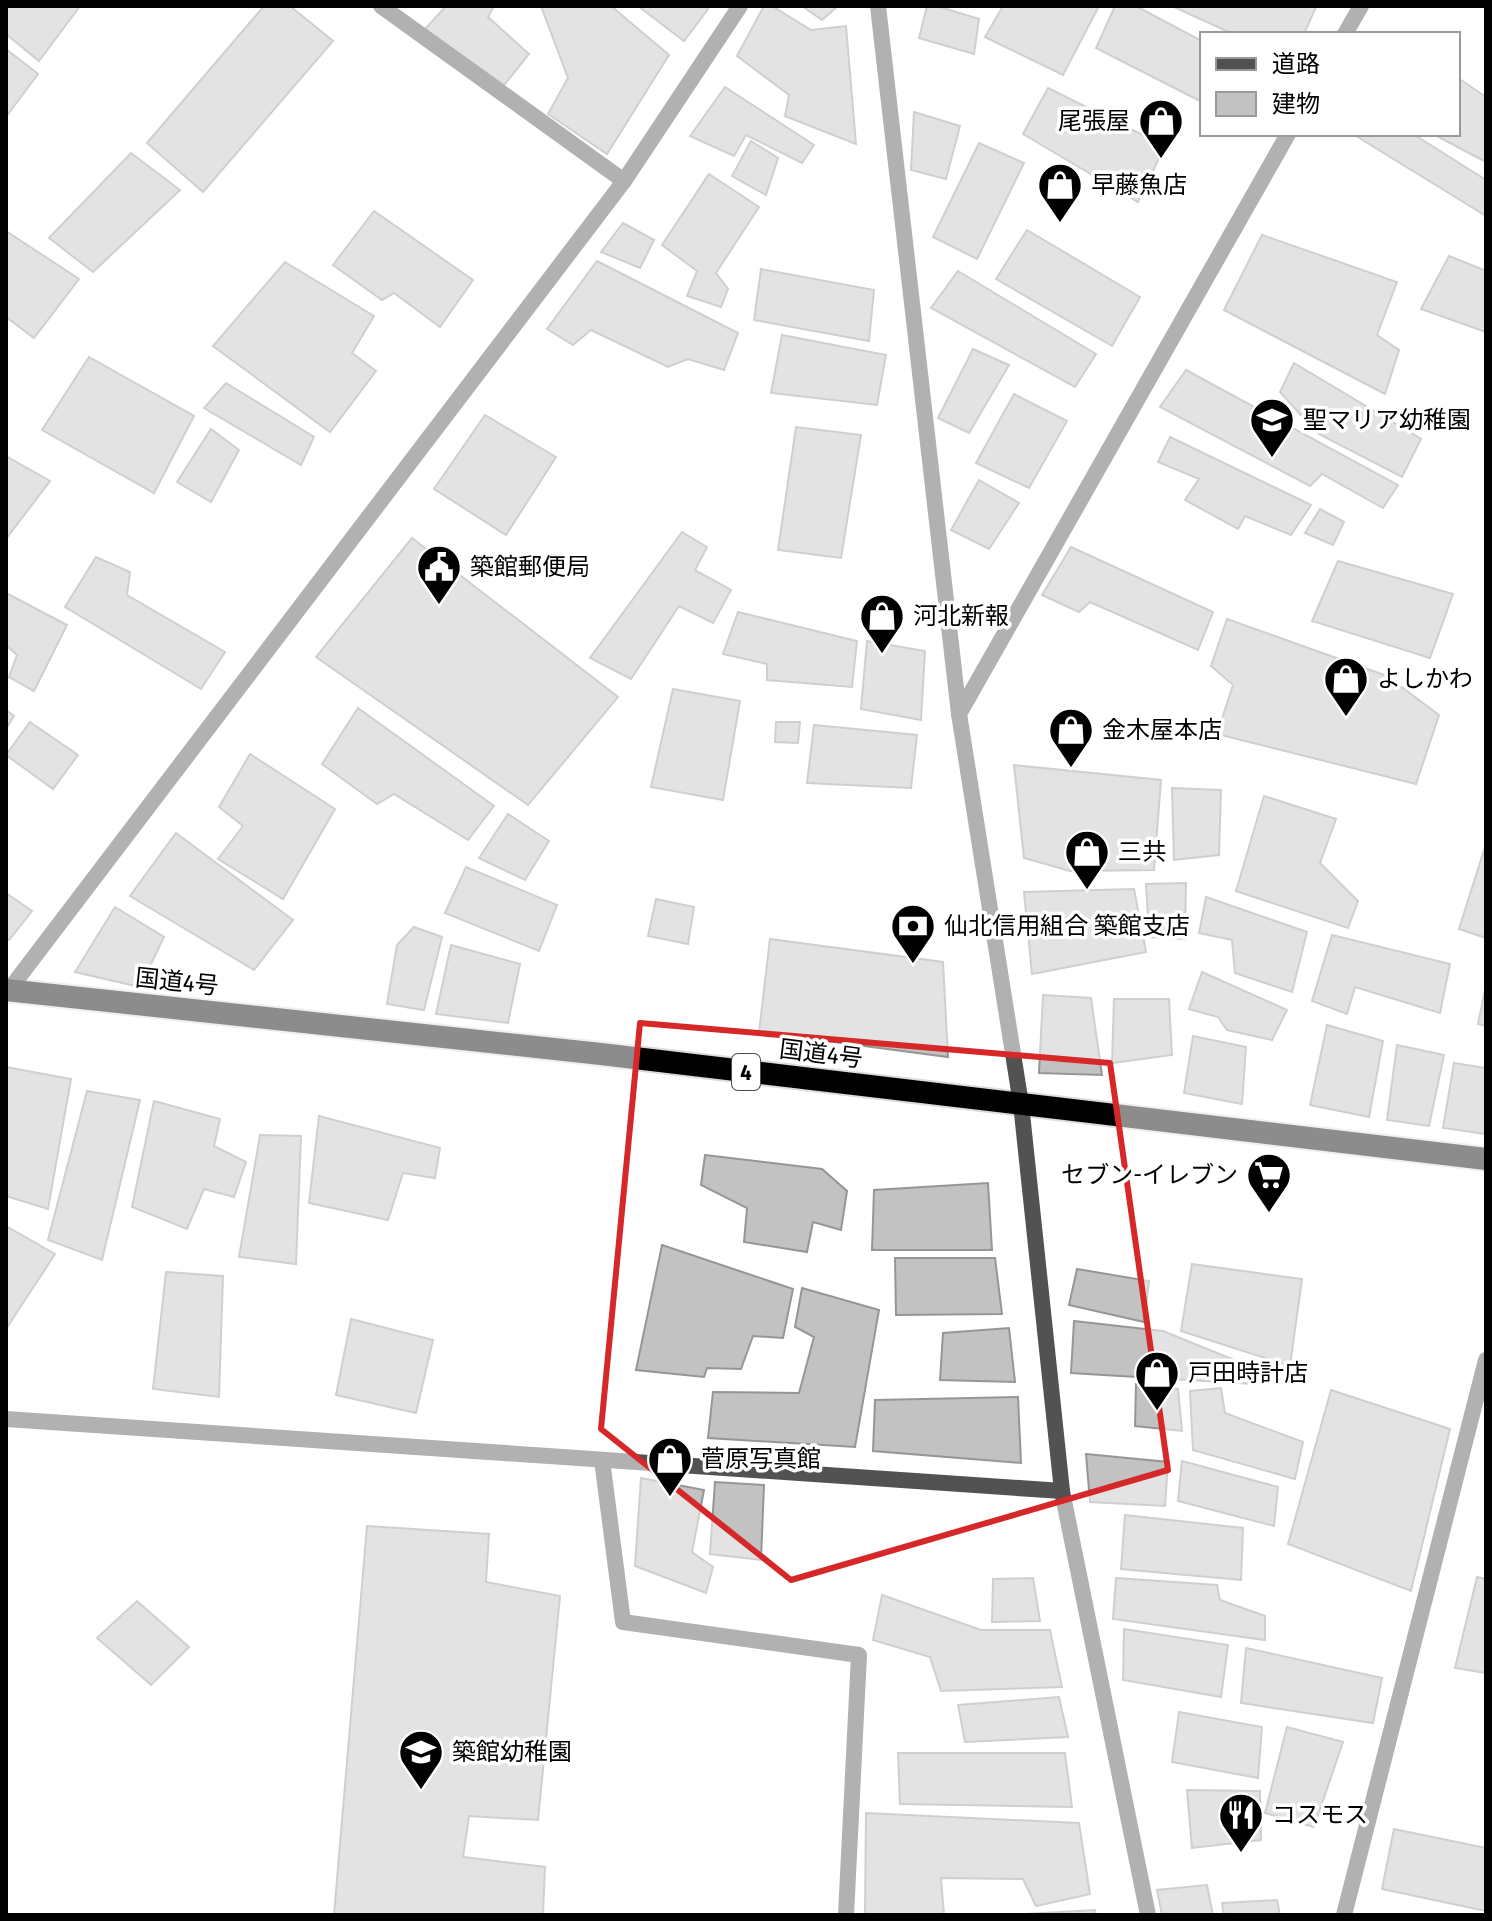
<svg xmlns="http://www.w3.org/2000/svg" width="1492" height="1921" font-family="'Fira Sans Condensed','Noto Sans JP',sans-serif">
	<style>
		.building { fill: #c2c2c2; stroke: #969696; stroke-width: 2 }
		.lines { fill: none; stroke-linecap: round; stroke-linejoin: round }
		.trunk-casing { stroke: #dbdbdb; stroke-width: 26 }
		.minor { stroke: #525252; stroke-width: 16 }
		.tertiary { stroke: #525252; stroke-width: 16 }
		.trunk { stroke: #000; stroke-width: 22 }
		.marked { fill: none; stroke: #d62828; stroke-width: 6; stroke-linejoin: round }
		.labels { text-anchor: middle; stroke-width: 7; stroke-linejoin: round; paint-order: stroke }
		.shield { fill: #fff; stroke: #4c4c4c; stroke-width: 2 }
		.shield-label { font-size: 22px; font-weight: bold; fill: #000 }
		.poi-label { font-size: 24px; fill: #000; stroke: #fff; text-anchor: start }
		.street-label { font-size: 24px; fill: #000; stroke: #fff }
	</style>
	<rect width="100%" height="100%" fill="#fff"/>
	<!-- building -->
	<g class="building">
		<path d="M6 6H80L39 61 6 34Z"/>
		<path d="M264 6H290L333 41 203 192 147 143Z"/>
		<path d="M446 6H494L488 17 529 54 504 85 425 29Z"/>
		<path d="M541 6H611L669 55 607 154 548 114 568 78Z"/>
		<path d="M638 6H705L708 9 684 41Z"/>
		<path d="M764 6H772L811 30 846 26 856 144 785 116 789 95 737 56Z"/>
		<path d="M802 6H838L822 20Z"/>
		<path d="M927 6H937L979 19 974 54 919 38Z"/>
		<path d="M1003 6H1099L1063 75 985 37Z"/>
		<path d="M1115 6H1136L1202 41V102L1096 48Z"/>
		<path d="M1172 6H1315L1316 7 1304 34H1233Z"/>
		<path d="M6 49 38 74 6 117Z"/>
		<path d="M1458 78 1486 97V162L1433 134H1458Z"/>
		<path d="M725 87 814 145 802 163 746 135 734 156 690 136Z"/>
		<path d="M1048 88 1165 146 1138 202 1023 134Z"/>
		<path d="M914 112 960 126 946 179 911 170Z"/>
		<path d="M1353 134H1413L1486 180V216Z"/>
		<path d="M751 141 778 158 766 195 732 176Z"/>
		<path d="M979 143 1024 163 977 259 933 237Z"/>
		<path d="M131 153 180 190 93 272 49 238Z"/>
		<path d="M709 174 759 207 716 273 728 289 721 307 687 296 697 271 662 245Z"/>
		<path d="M374 211 473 280 440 327 394 293 382 300 333 265Z"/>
		<path d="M623 223 654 240 640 268 601 252Z"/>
		<path d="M1027 230 1140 297 1112 346 996 279Z"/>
		<path d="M6 231 79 279 34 338 6 317Z"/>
		<path d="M1262 235 1397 282 1377 335 1399 350 1385 394 1224 310Z"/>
		<path d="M1449 256 1486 271V332L1421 309Z"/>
		<path d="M597 261 738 333 724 370 688 359 668 367 591 330 573 345 547 329Z"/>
		<path d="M285 262 374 316 352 353 376 371 330 432 213 346Z"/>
		<path d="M761 269 874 290 869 341 754 320Z"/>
		<path d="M958 271 1096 354 1075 387 931 308Z"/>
		<path d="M782 335 886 355 877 405 771 393Z"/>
		<path d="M973 349 1009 365 969 433 938 418Z"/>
		<path d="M89 357 194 416 154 493 42 430Z"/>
		<path d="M1294 363 1421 439 1402 477 1317 433 1280 392Z"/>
		<path d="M1186 370 1398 485 1383 508 1322 474 1310 486 1160 407Z"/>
		<path d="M226 383 314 437 301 465 204 408Z"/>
		<path d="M1014 394 1067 421 1029 488 976 463Z"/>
		<path d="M485 415 556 457 506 535 434 489Z"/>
		<path d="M796 427 861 435 841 558 778 550Z"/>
		<path d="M211 429 239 450 211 502 177 482Z"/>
		<path d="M1170 437 1311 505 1291 535 1245 516 1238 529 1185 500 1199 479 1158 462Z"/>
		<path d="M6 456 50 481 6 539Z"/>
		<path d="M979 480 1019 503 989 549 951 530Z"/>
		<path d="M1320 509 1344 522 1333 545 1305 533Z"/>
		<path d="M682 532 707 547 695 570 731 590 713 623 679 606 631 679 590 658Z"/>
		<path d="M412 538 618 697 528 805 316 657Z"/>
		<path d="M1071 547 1213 612 1198 650 1090 602 1079 612 1042 595Z"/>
		<path d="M96 557 130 572 127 595 225 652 201 689 65 607Z"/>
		<path d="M1338 561 1453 594 1430 658 1312 621Z"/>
		<path d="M6 593 67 625 34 691 9 677 17 655 6 645Z"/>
		<path d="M738 612 857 641 852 687 767 680V664L723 654Z"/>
		<path d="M1227 619 1387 676 1439 715 1416 784 1217 734 1233 685 1211 666Z"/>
		<path d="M867 641 925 651 921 720 861 709Z"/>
		<path d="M673 689 740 701 723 800 651 787Z"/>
		<path d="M358 708 494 806 468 840 394 794 377 804 322 764Z"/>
		<path d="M6 710 14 716 6 729Z"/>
		<path d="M30 722 78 755 53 789 6 755Z"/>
		<path d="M776 722H800L798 743 775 742Z"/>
		<path d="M814 725 917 735 911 788 807 783Z"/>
		<path d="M250 754 335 809 283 899 218 859 243 826 219 807Z"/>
		<path d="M1014 765 1161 780 1154 870 1070 871 1024 858Z"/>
		<path d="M1172 788 1221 790 1219 855 1174 860Z"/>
		<path d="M1264 796 1336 819 1320 863 1358 901 1348 928 1236 891Z"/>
		<path d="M508 814 549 841 525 880 479 858Z"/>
		<path d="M176 833 293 920 254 970 130 896Z"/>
		<path d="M1484 850 1486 851V938L1459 929Z"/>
		<path d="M466 867 557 905 539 951 445 913Z"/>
		<path d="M1186 883 1185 939 1149 937 1146 884Z"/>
		<path d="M1134 889 1146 952 1032 974 1024 892Z"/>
		<path d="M6 893 32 911 9 940H6Z"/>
		<path d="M1206 897 1307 932 1292 992 1235 973 1232 940 1199 933Z"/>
		<path d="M656 899 694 907 688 944 648 936Z"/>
		<path d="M115 907 164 937 140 987 75 972Z"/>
		<path d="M414 927 442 937 424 1010 387 1004 397 945Z"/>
		<path d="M1332 935 1450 964 1440 1013 1355 987 1347 1014 1312 1001Z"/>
		<path d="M770 939 943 962 948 1057 759 1032Z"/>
		<path d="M451 945 520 964 508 1023 436 1014Z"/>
		<path d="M1202 972 1287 1010 1272 1040 1227 1030 1218 1017 1189 1009Z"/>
		<path d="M1486 985V1026L1478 1024Z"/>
		<path d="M1043 995 1091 998 1102 1075 1039 1073Z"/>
		<path d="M1114 999H1169L1172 1055 1112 1063Z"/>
		<path d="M1327 1025 1383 1041 1369 1117 1310 1105Z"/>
		<path d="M1193 1036 1246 1047 1242 1104 1184 1093Z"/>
		<path d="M1397 1045 1444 1055 1429 1126 1387 1120Z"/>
		<path d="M1454 1063 1486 1068V1134L1443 1128Z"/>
		<path d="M6 1067 71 1079 48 1209 6 1196Z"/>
		<path d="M87 1091 140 1100 102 1260 48 1240Z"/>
		<path d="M154 1101 220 1119 214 1146 246 1162 234 1197 204 1189 187 1229 132 1207Z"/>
		<path d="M319 1116 440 1148 435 1178 403 1173 388 1220 309 1203Z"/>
		<path d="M260 1135 301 1136 296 1264 239 1257Z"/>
		<path d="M705 1155 822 1169 847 1191 841 1230 813 1222 807 1252 744 1242 747 1208 701 1185Z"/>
		<path d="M988 1183 992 1250H872L874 1190Z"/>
		<path d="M6 1226 55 1254 6 1329Z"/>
		<path d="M662 1245 793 1289 783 1338 753 1336 741 1369 707 1368 704 1377 636 1370Z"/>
		<path d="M895 1258H995L1002 1314 896 1315Z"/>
		<path d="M1192 1264 1302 1279 1290 1366 1181 1331Z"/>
		<path d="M1077 1269 1149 1281 1144 1322 1069 1305Z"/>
		<path d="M166 1272 223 1276 219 1397 153 1389Z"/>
		<path d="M802 1288 879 1310 855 1447 708 1438 713 1392 799 1393 814 1337 795 1327Z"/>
		<path d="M351 1319 433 1340 416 1413 336 1395Z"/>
		<path d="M1074 1321 1163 1331 1254 1368 1253 1384 1071 1373Z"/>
		<path d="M1009 1328 1015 1382 940 1380 943 1333Z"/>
		<path d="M1136 1384 1178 1389 1182 1431 1135 1426Z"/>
		<path d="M1221 1388 1225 1413 1303 1442 1295 1479 1193 1450 1190 1391Z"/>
		<path d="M1331 1390 1450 1429 1411 1591 1288 1544Z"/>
		<path d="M1018 1397 1021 1463 873 1451 875 1400Z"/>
		<path d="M1086 1454 1168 1462 1165 1506 1090 1502Z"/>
		<path d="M1182 1461 1278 1487 1274 1526 1178 1501Z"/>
		<path d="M641 1478 704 1490 692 1552 713 1567 706 1593 635 1566Z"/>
		<path d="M715 1482 764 1485 761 1560 710 1554Z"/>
		<path d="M1125 1515 1243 1528 1241 1580 1121 1569Z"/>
		<path d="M367 1526 489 1534 486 1582 560 1596 538 1820 469 1816 463 1857 545 1867 543 1915H334Z"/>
		<path d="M1477 1577 1486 1579V1673L1455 1668Z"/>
		<path d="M1033 1578 1040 1621 992 1622 993 1579Z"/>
		<path d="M1116 1578 1217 1585 1220 1600 1265 1616V1640L1113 1619Z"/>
		<path d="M882 1595 981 1630H1050L1062 1687 941 1691 930 1657 873 1640Z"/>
		<path d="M137 1601 189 1647 151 1685 97 1638Z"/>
		<path d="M1124 1629 1228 1645 1221 1697 1123 1680Z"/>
		<path d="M1246 1648 1382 1678 1373 1723 1241 1703Z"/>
		<path d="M1059 1697 1068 1737 965 1742 958 1705Z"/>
		<path d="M1179 1712 1262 1727 1258 1778 1172 1762Z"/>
		<path d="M1287 1727 1343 1742 1314 1827 1265 1813Z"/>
		<path d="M898 1753H1065L1072 1807 900 1804Z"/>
		<path d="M1187 1790 1260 1791 1261 1840 1192 1848Z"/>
		<path d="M866 1813 1079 1823 1090 1894 1036 1906 1023 1879 941 1878 944 1915H865Z"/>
		<path d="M1394 1829 1486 1848V1911L1382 1889Z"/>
		<path d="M1207 1885 1213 1915H1162L1157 1890Z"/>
		<path d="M1277 1900 1280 1915H1224L1222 1903Z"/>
		<path d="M1095 1910 1096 1915H1009Z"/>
	</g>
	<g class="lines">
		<!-- trunk casing -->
		<g class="trunk-casing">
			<path id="trunk" d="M6 990 601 1054 1486 1159"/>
		</g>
		<!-- minor -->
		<g class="minor">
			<path d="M381 6 624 181"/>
			<path d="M878 6 959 714"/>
			<path d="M6 994 624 181 740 6"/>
			<path d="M6 1419 1062 1491"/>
			<path d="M602 1460 623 1622 859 1655 846 1915"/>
			<path d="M1344 1915 1486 1360"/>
		</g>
		<!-- tertiary -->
		<g class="tertiary">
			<path d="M1345 34 1361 6"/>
			<path d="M1148 1915 1062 1491 1021 1104 959 714 1288 134"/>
		</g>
		<!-- trunk -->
		<use href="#trunk" class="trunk"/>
	</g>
	<!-- marked area -->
	<path d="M0 0H1492V1921H0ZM640 1023 1110 1063 1168 1470 791 1580 601 1429Z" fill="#fff" fill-opacity=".55" fill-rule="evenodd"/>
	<path class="marked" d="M640 1023 1110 1063 1168 1470 791 1580 601 1429Z"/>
	<!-- icons -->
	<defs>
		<g id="shop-pin" transform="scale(2.3)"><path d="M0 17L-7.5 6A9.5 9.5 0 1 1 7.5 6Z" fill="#000" stroke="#fff"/><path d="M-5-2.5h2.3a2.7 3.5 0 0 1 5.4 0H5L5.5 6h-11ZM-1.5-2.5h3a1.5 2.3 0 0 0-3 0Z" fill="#fff"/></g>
		<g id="school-pin" transform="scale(2.3)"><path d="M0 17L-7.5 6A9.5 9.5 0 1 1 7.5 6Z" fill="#000" stroke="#fff"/><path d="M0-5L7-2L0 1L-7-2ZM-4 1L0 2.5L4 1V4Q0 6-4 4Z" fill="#fff"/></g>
		<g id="civic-pin" transform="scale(2.3)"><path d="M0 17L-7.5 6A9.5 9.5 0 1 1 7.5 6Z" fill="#000" stroke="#fff"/><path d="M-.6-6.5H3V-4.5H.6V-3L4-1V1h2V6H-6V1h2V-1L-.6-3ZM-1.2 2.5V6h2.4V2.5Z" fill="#fff"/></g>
		<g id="bank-pin" transform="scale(2.3)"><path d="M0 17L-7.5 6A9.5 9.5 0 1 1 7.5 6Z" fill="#000" stroke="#fff"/><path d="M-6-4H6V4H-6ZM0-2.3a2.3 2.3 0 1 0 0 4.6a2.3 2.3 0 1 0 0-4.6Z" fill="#fff"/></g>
		<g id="supermarket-pin" transform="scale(2.3)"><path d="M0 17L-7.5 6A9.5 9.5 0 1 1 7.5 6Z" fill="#000" stroke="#fff"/><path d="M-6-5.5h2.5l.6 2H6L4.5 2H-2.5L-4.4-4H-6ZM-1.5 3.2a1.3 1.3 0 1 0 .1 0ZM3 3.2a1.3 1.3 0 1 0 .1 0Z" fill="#fff"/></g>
		<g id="restaurant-pin" transform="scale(2.3)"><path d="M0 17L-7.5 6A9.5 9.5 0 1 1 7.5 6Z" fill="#000" stroke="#fff"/><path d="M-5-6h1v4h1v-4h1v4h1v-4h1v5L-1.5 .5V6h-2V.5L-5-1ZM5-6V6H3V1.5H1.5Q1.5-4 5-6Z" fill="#fff"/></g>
	</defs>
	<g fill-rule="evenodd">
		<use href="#shop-pin" x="1161" y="121"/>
		<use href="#shop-pin" x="1060" y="185"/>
		<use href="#school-pin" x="1272" y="420"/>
		<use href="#civic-pin" x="439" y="567"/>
		<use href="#shop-pin" x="882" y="616"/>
		<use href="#shop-pin" x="1346" y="679"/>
		<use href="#shop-pin" x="1071" y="730"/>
		<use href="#shop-pin" x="1087" y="852"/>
		<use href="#bank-pin" x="913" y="926"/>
		<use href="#supermarket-pin" x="1269" y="1175"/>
		<use href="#shop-pin" x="1157" y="1373"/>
		<use href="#shop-pin" x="670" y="1459"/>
		<use href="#school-pin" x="421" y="1752"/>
		<use href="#restaurant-pin" x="1241" y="1815"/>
	</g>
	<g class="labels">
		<!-- shield labels -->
		<rect class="shield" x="732" y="1054" width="28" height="36" rx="6"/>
		<g class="shield-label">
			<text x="746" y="1080">4</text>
		</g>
		<!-- poi labels -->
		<g class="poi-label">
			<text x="1130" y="129" text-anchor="end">尾張屋</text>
			<text x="1091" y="193">早藤魚店</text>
			<text x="1303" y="428">聖マリア幼稚園</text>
			<text x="470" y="575">築館郵便局</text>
			<text x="913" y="624">河北新報</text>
			<text x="1377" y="687">よしかわ</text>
			<text x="1102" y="738">金木屋本店</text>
			<text x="1118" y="860">三共</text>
			<text x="944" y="934">仙北信用組合 築館支店</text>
			<text x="1238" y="1183" text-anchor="end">セブン-イレブン</text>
			<text x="1188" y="1381">戸田時計店</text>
			<text x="701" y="1467">菅原写真館</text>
			<text x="452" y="1760">築館幼稚園</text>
			<text x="1272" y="1823">コスモス</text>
		</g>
		<!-- street labels -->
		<g class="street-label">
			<text transform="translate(177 982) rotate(6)" y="8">国道4号</text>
			<text transform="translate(821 1054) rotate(7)" y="8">国道4号</text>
		</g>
	</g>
	<!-- border -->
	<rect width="1492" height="1921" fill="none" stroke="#000000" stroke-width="16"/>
	<!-- legend -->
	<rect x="1200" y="32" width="260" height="104" fill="#ffffff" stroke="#999999" stroke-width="2"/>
	<rect x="1216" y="58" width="40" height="12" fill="#525252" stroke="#999999" stroke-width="2"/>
	<text x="1272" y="72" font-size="24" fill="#000000">道路</text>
	<rect x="1216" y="92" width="40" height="24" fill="#c2c2c2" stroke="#999999" stroke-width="2"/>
	<text x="1272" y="112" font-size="24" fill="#000000">建物</text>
</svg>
